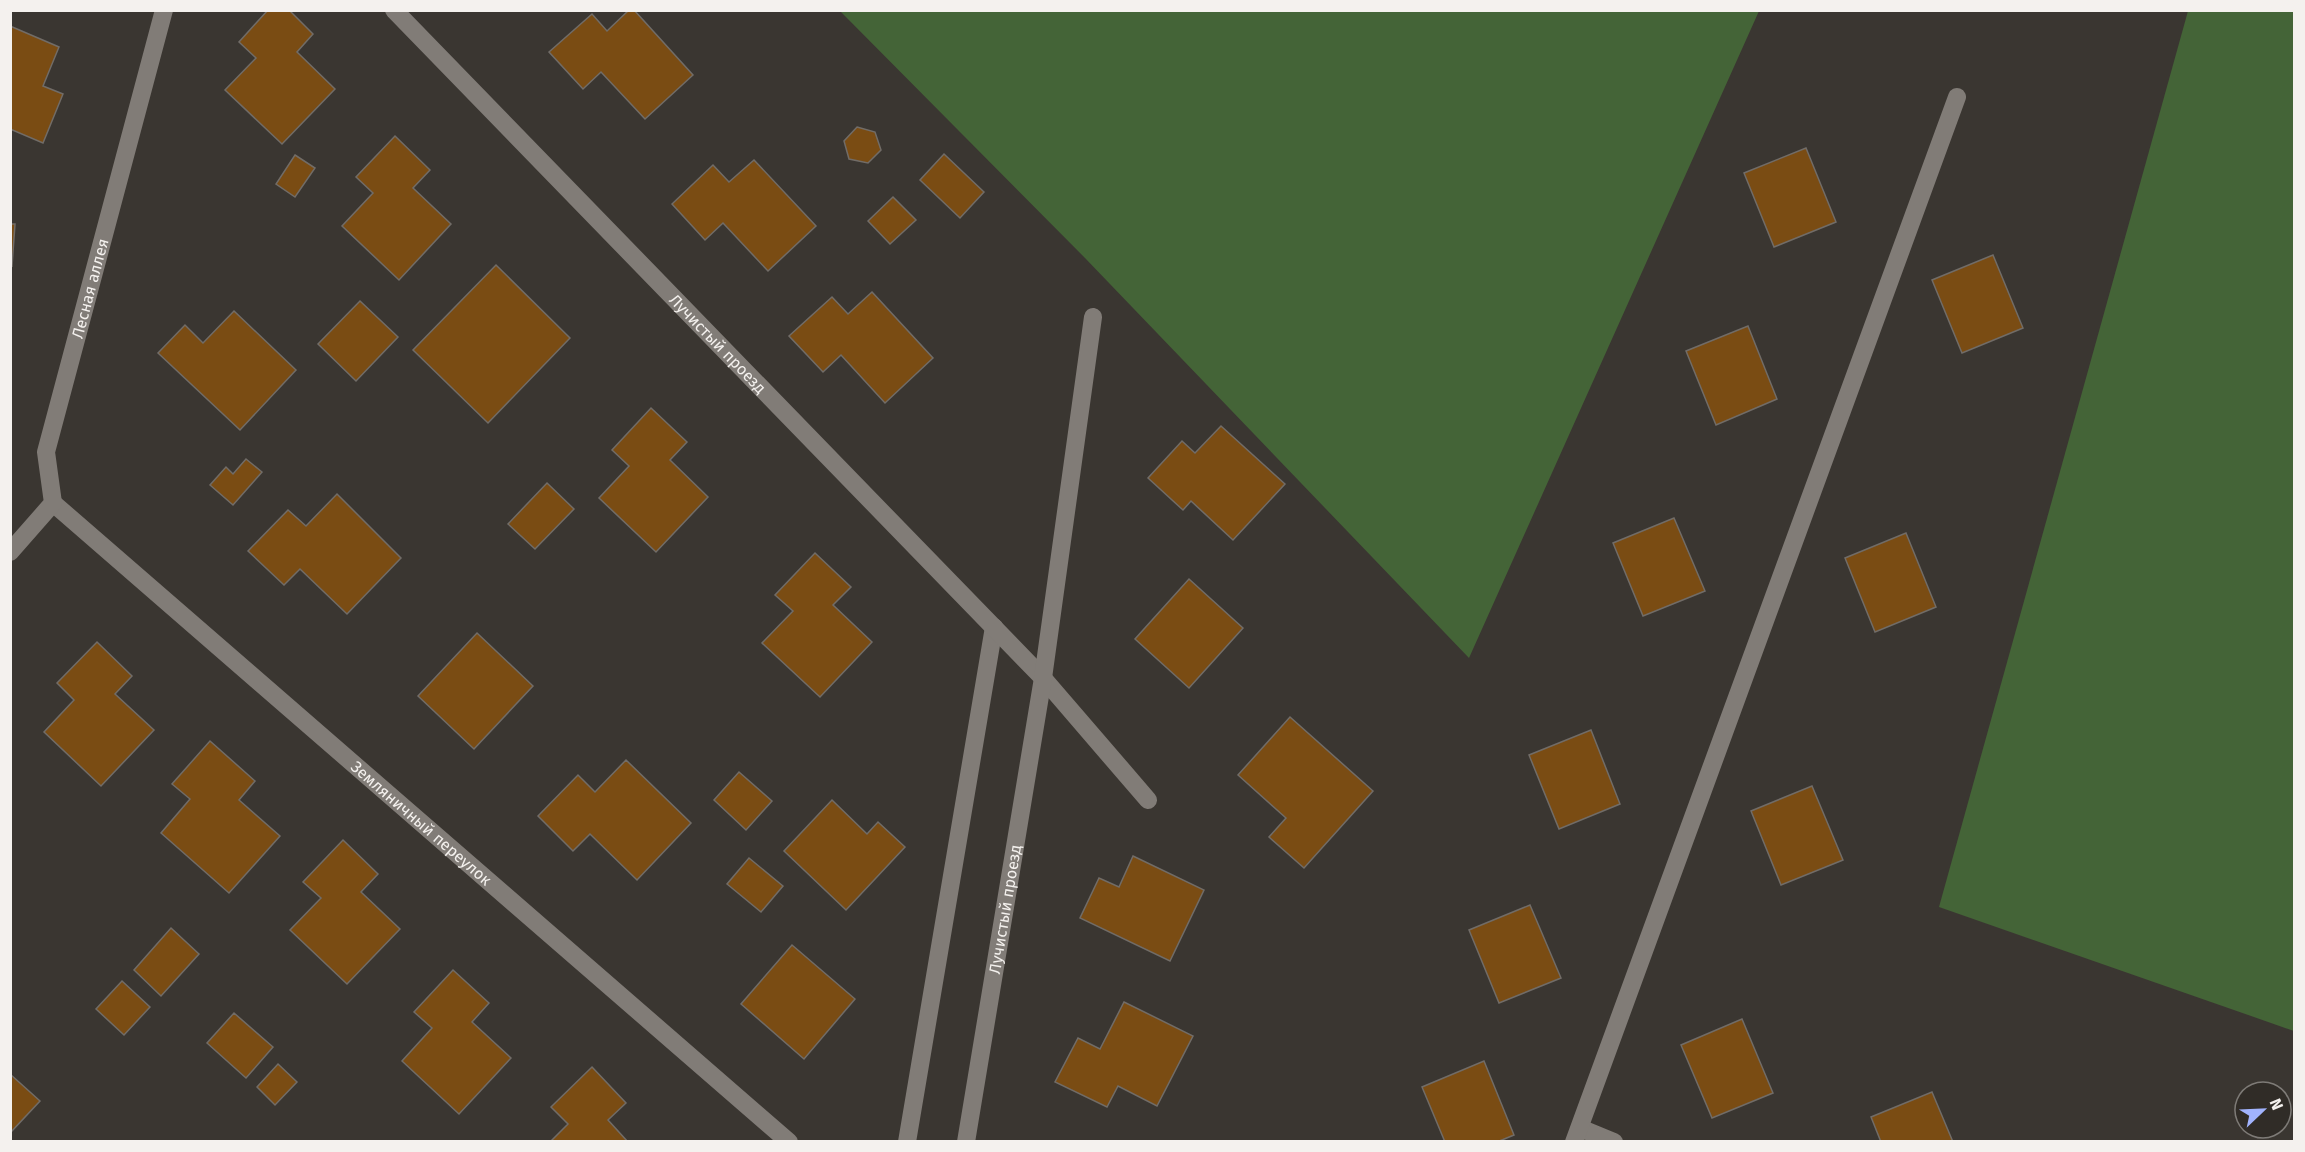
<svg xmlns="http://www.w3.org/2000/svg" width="2305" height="1152" font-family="'Fira Sans',sans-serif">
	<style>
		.green { fill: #446437 }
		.building { fill: #7a4c13; stroke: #716c67; stroke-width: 1.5 }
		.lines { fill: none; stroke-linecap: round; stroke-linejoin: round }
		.lane { stroke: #817c77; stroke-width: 18 }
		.street { stroke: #817c77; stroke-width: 18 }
		.labels { text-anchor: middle; stroke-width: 5; stroke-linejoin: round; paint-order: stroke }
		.street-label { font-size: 16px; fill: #f4f1ee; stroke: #302c27 }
	</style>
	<rect width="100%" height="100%" fill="#3a3631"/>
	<!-- green -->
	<g class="green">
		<path d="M840 11H1759L1469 658 1085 258Z"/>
		<path d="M2188 11H2294V1031L1939 907Z"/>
	</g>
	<!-- building -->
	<g class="building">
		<path d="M268 10H289L313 34 297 52 335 89 282 144 225 90 256 58 239 42Z"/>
		<path d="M629 10H634L693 75 645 119 601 72 583 89 549 52 592 14 607 31Z"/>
		<path d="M10 26 59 47 43 86 63 94 43 143 10 129Z"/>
		<path d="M857 127 875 132 881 150 868 163 849 159 844 141Z"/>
		<path d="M395 136 430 170 413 188 451 224 399 280 342 226 373 193 356 177Z"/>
		<path d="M1806 148 1836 222 1774 247 1744 173Z"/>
		<path d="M944 154 984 192 960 218 920 180Z"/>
		<path d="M295 155 315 168 295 197 276 184Z"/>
		<path d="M754 160 816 226 768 271 723 223 705 240 672 204 713 165 729 182Z"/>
		<path d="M893 197 916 220 890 244 868 221Z"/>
		<path d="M10 224H15L12 266 10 265Z"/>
		<path d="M1993 255 2023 328 1962 353 1932 280Z"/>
		<path d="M496 265 570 338 488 423 413 350Z"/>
		<path d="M872 292 933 358 885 403 841 355 823 372 789 336 832 297 848 314Z"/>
		<path d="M360 301 398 337 356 381 318 344Z"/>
		<path d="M234 311 296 370 240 430 158 353 185 325 203 343Z"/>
		<path d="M1748 326 1777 399 1716 425 1686 351Z"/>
		<path d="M651 408 687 442 670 460 708 497 656 552 599 498 629 466 612 450Z"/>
		<path d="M1221 426 1285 484 1233 540 1191 501 1183 510 1148 478 1182 441 1195 453Z"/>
		<path d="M246 459 262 472 233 505 210 485 226 467 233 474Z"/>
		<path d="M547 483 574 509 535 549 508 524Z"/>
		<path d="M337 494 401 558 347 614 300 569 284 585 248 551 288 510 306 526Z"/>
		<path d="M1674 518 1705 591 1643 616 1613 543Z"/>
		<path d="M1906 533 1936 607 1875 632 1845 558Z"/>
		<path d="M815 553 851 587 833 605 872 642 820 697 762 643 793 611 775 595Z"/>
		<path d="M1189 579 1243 628 1189 688 1135 639Z"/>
		<path d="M477 633 533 686 474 749 418 696Z"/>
		<path d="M97 642 132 676 115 694 154 730 101 786 44 732 74 700 57 683Z"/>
		<path d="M1290 717 1373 791 1304 868 1269 837 1286 818 1238 775Z"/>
		<path d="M1591 730 1620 804 1559 829 1529 755Z"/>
		<path d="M210 741 255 781 239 800 280 836 229 893 161 833 190 799 172 784Z"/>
		<path d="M626 760 691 823 637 880 590 834 573 851 538 816 578 775 595 792Z"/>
		<path d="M739 772 772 801 746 830 714 800Z"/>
		<path d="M1812 786 1843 860 1781 885 1751 811Z"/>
		<path d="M832 800 867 834 878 822 905 847 846 910 784 851Z"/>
		<path d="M343 840 378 874 361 892 400 929 347 984 290 930 321 898 303 882Z"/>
		<path d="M1133 856 1204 890 1170 961 1080 918 1099 878 1119 887Z"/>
		<path d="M749 858 783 886 761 912 727 884Z"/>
		<path d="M1530 905 1561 978 1499 1003 1469 930Z"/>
		<path d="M171 928 199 954 161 996 134 970Z"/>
		<path d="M792 945 855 999 804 1059 741 1004Z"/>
		<path d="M453 970 489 1003 472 1022 511 1058 459 1114 402 1061 432 1028 414 1012Z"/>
		<path d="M122 981 150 1007 124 1035 96 1009Z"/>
		<path d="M1124 1002 1193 1036 1157 1106 1118 1086 1107 1107 1055 1082 1078 1038 1100 1049Z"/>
		<path d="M234 1013 273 1047 246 1078 207 1043Z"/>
		<path d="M1742 1019 1773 1093 1712 1118 1681 1045Z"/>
		<path d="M1484 1061 1514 1135 1497 1142H1445L1422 1087Z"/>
		<path d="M278 1064 297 1082 275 1105 257 1087Z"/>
		<path d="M592 1067 626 1103 608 1120 628 1142H550L568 1124 551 1107Z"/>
		<path d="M10 1074 40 1101 10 1133Z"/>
		<path d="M1932 1092 1953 1142H1881L1871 1117Z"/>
	</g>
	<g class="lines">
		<!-- lane -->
		<g class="lane">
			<path d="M1580 1128 1614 1142"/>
			<path d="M907 1142 994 627"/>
			<path d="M1574 1142 1957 97"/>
		</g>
		<!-- street -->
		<g class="street">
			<path id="s1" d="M394 10 1043 678 1148 800"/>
			<path id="s2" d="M53 503 789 1142"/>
			<path id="s3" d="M10 552 53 503 46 452 164 10"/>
			<path id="s4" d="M966 1142 1043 678 1093 317"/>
		</g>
	</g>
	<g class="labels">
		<!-- street labels -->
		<g class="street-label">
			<text dy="6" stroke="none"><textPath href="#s3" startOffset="286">Лесная аллея</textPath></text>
			<text dy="6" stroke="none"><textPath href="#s1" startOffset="465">Лучистый проезд</textPath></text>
			<text dy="6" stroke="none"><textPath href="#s2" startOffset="488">Земляничный переулок</textPath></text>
			<text dy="6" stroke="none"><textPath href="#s4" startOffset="236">Лучистый проезд</textPath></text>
		</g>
	</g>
	<!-- border -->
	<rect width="2305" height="1152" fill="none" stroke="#f4f1ee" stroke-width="24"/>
	<!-- north arrow -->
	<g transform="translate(2263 1110) rotate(67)"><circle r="28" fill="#302c27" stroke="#7e7b77" stroke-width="1.5"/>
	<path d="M0-4.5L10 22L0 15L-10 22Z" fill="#a1b3fd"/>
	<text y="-9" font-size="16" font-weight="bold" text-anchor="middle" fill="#f4f1ee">N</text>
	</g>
</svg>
